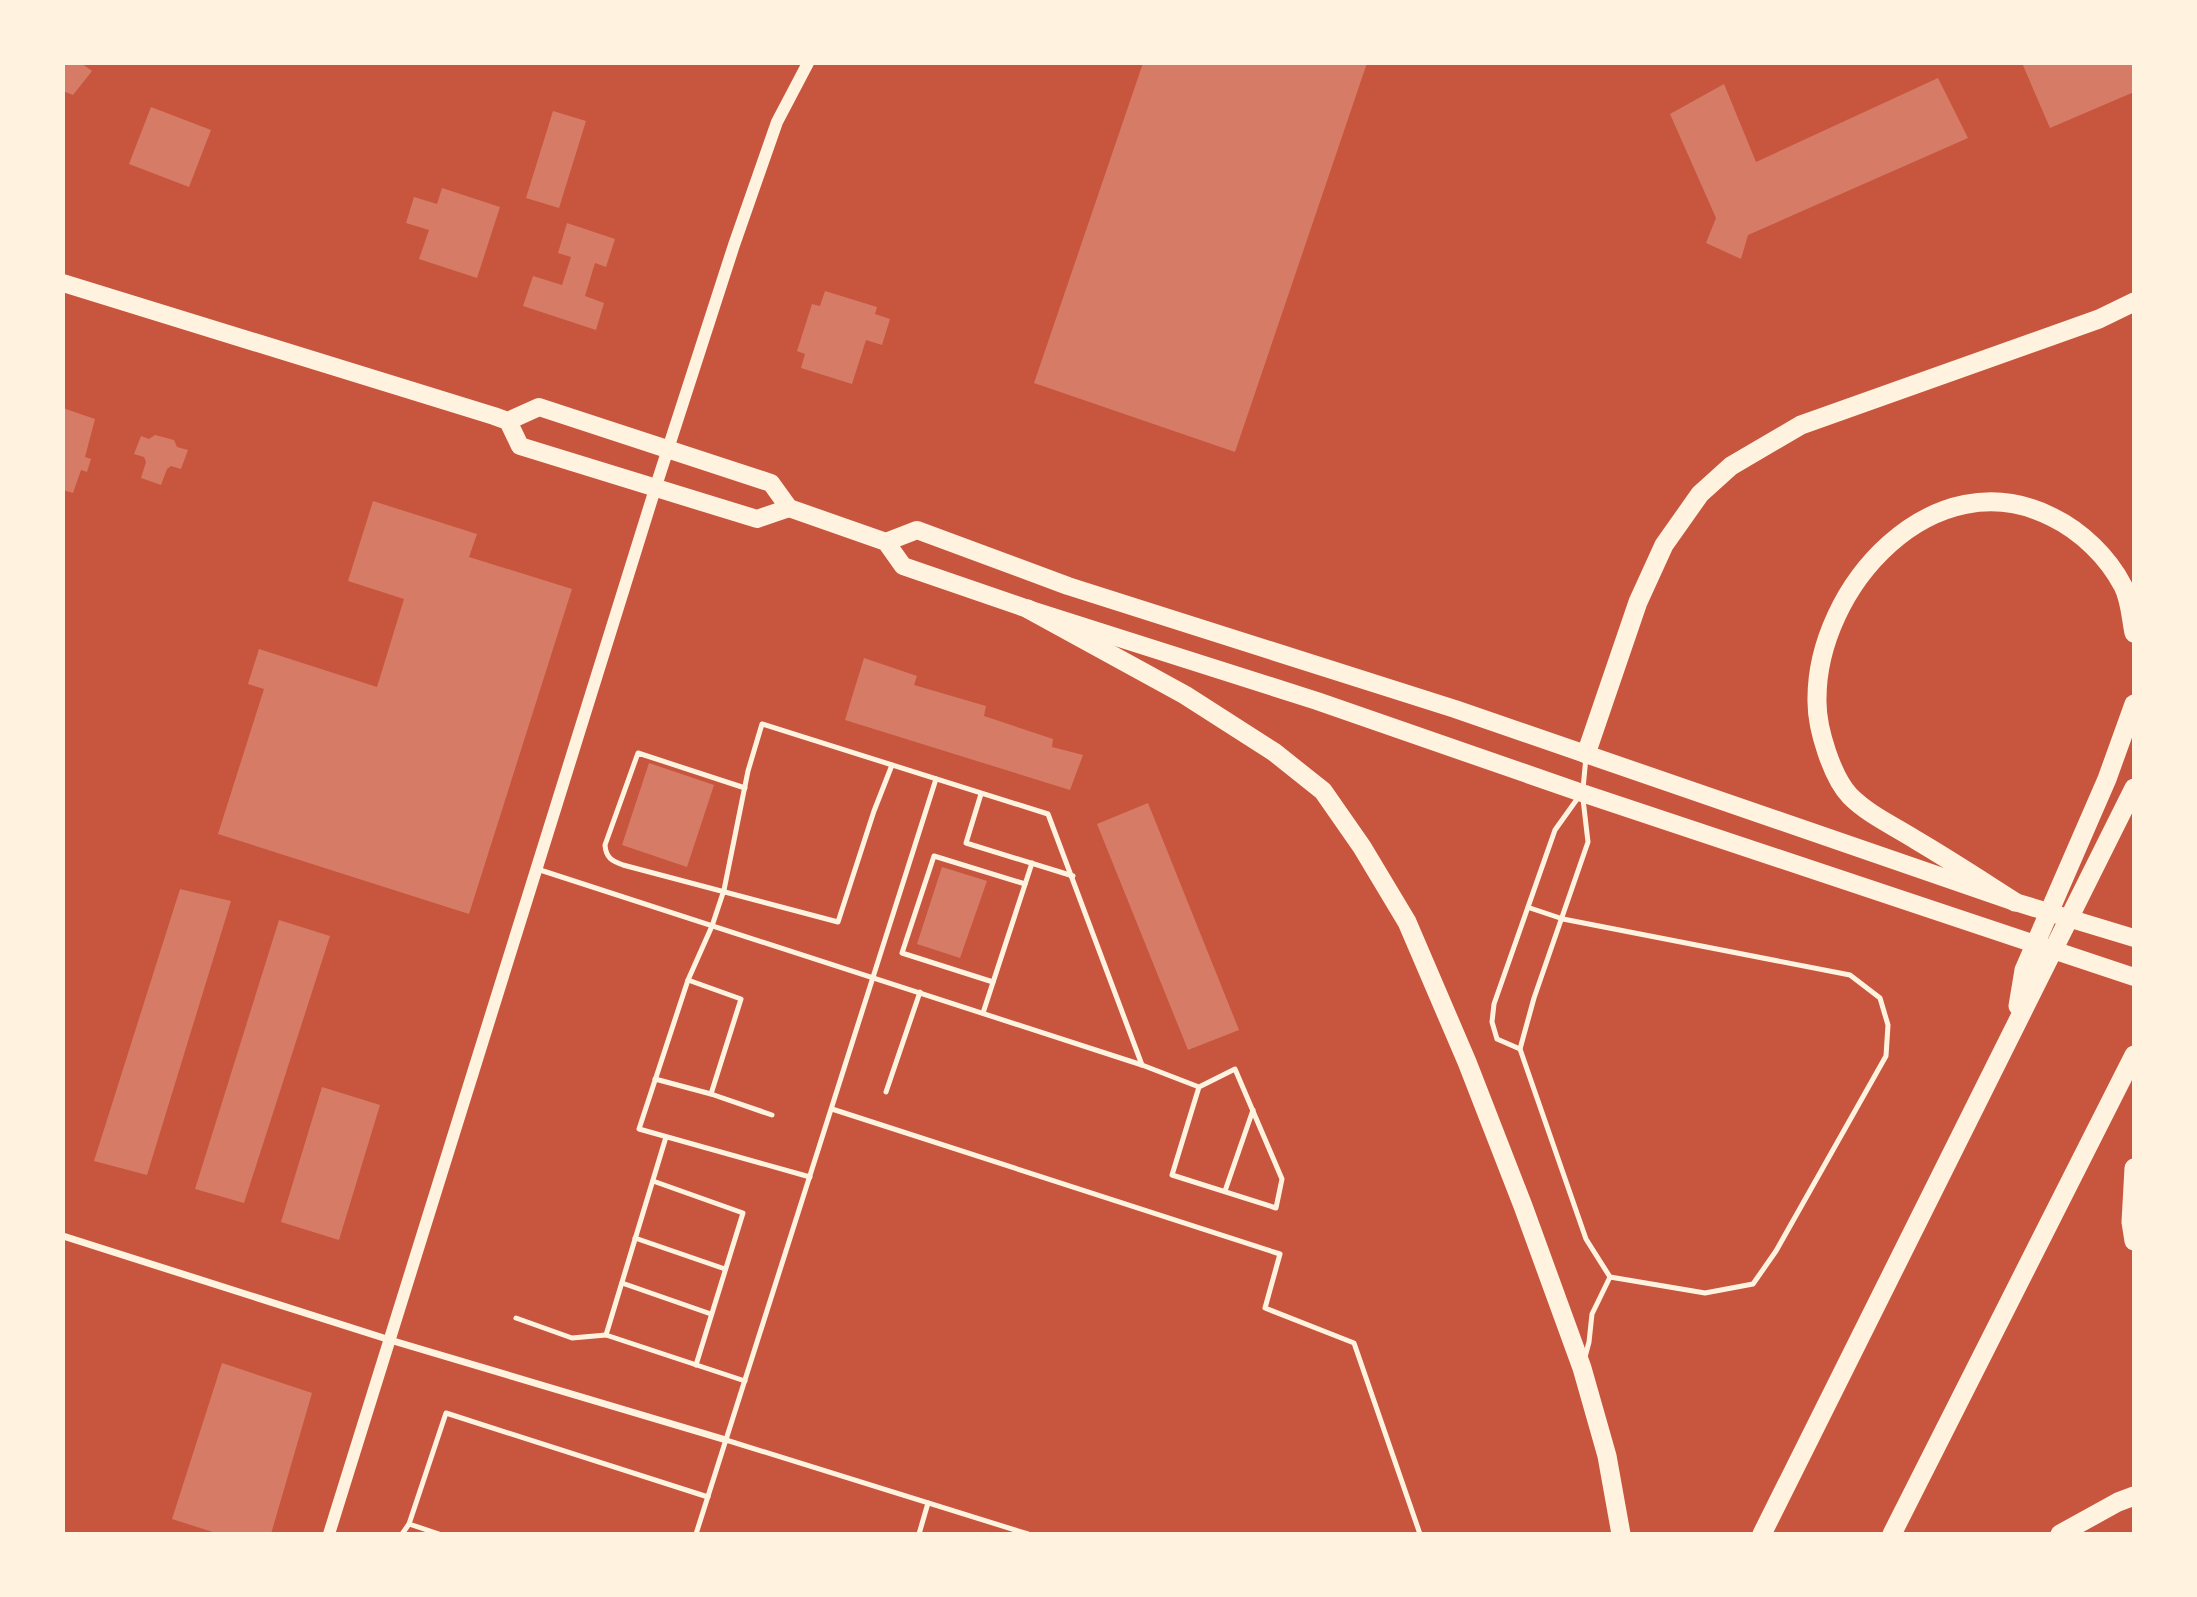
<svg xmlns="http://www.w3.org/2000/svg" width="2197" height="1597" viewBox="0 0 2197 1597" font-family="'Playfair Display',serif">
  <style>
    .building { fill: #d67c66 }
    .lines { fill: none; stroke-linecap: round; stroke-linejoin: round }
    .service { stroke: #fff3e0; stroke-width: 5 }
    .minor { stroke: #fff3e0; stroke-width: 7 }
    .tertiary { stroke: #fff3e0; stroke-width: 12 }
    .primary { stroke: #fff3e0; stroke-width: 18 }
    .motorway { stroke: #fff3e0; stroke-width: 19 }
  </style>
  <rect width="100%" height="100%" fill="#c8553d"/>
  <!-- building -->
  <g class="building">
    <polygon points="63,63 81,63 92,71 73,95 63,91"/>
    <polygon points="1143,63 1367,63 1235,452 1034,383"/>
    <polygon points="2022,63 2134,63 2134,92 2050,128"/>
    <polygon points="1938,78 1968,138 1748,235 1741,259 1706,243 1716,218 1670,114 1724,84 1756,162"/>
    <polygon points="151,107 211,130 189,187 129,164"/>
    <polygon points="553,111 586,121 559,208 526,198"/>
    <polygon points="442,188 500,207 477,278 419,259 429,230 406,223 414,197 437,204"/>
    <polygon points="567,223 615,239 606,267 595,263 585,296 604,303 596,330 523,306 533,276 562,285 571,257 558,253"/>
    <polygon points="825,291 877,307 875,314 890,319 882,345 866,340 852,384 801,368 805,354 797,351 812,304 820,306"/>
    <polygon points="63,408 95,419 85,457 91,459 87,472 81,470 73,493 63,490"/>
    <polygon points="155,435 174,440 177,447 188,450 181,469 171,466 167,469 161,485 141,478 146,462 144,457 134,454 141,436 149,439"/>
    <polygon points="373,501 477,534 469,557 572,589 469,914 218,834 264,689 248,684 259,649 377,687 404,599 348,581"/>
    <polygon points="864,658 917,676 914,685 986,706 984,716 1053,739 1052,747 1083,755 1070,790 845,720"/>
    <polygon points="649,763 714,785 687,867 622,845"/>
    <polygon points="1148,803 1239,1030 1188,1050 1097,824"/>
    <polygon points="942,867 987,881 960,958 917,944"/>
    <polygon points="180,889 231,901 147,1175 94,1161"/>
    <polygon points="279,920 330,936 244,1203 195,1189"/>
    <polygon points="322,1087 380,1105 339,1240 281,1222"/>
    <polygon points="222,1363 312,1393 271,1534 219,1534 172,1519"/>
  </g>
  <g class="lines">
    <!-- service -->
    <g class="service">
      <path d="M745 788 638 753 605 845C606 858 612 861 623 865L838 922 874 811 892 765"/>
      <polyline points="1583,789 1586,757"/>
      <polyline points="981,794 966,843 1073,876"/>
      <polyline points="1583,799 1588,842 1534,998 1520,1049 1586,1239 1610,1277"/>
      <polyline points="537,869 1142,1065 1199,1087 1235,1069 1282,1179 1276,1208 1172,1175 1199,1087"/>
      <polyline points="1530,908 1563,919 1850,975 1880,998 1888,1025 1886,1056 1776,1251 1753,1284 1705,1293 1610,1277"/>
      <polyline points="993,982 902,953 934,856 1025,884"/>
      <polyline points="983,1013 1032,863"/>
      <polyline points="1520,1049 1497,1039 1492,1022 1494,1004 1555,830 1580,795"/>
      <polyline points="655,1079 711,1094 741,999 688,980"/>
      <polyline points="886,1092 920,992"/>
      <polyline points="711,1094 772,1115"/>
      <polyline points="832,1109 1280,1254 1265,1308 1354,1343 1420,1534"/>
      <polyline points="666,1137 606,1335 745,1381"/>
      <polyline points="810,1177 639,1129 688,980 712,926 724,890 748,771 762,724 1048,814 1142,1065"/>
      <polyline points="653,1181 743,1213 696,1365"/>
      <polyline points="1225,1191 1253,1110"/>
      <polyline points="635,1238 725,1269"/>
      <polyline points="622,1283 711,1314"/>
      <polyline points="516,1318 572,1338 606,1335"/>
      <polyline points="1585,1357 1589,1342 1592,1314 1610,1277"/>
      <polyline points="726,1440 1028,1534"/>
      <polyline points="402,1534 409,1524"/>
      <polyline points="439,1534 409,1524 446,1413 708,1497"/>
      <polyline points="696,1534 936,779"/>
      <polyline points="919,1534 928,1503"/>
    </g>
    <!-- minor -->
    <polyline class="minor" points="63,1236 390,1340 726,1440"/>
    <!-- tertiary -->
    <polyline class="tertiary" points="329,1534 655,489 734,245 777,122 808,63"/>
    <!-- primary -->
    <g class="primary">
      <polyline points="63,283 494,416 508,421 520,446 757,519 789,508"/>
      <polyline points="508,421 539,407 771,483 789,508 886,542 903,566 1028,609 1317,701 1582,793 2134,977"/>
      <polyline points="886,542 917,530 1068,586 1455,709 2015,902 2134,938"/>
    </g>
    <!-- motorway -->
    <g class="motorway">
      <polyline points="1028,609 1185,695 1274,752 1323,791 1362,847 1407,922 1467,1062 1523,1206 1582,1368 1607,1456 1621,1534"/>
      <polyline points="1586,754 1638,602 1664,545 1700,494 1731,466 1801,425 2099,319 2134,302"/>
      <path d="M2015 902C1982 881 1950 860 1916 840 1894 826 1869 815 1850 796 1832 777 1817 729 1817 702 1815 587 1934 457 2052 517 2081 531 2108 557 2123 586 2130 599 2131 618 2134 633"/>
      <polyline points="2018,1006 2024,970 2107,779 2134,704"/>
      <polyline points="2134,1168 2131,1222 2134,1241"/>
      <polyline points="1762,1534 2134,788"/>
      <polyline points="1892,1534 2134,1055"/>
      <polyline points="2060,1534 2118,1502 2134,1496"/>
    </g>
  </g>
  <!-- border -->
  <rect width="2197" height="1597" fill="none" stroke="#fff3e0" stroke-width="130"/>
</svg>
